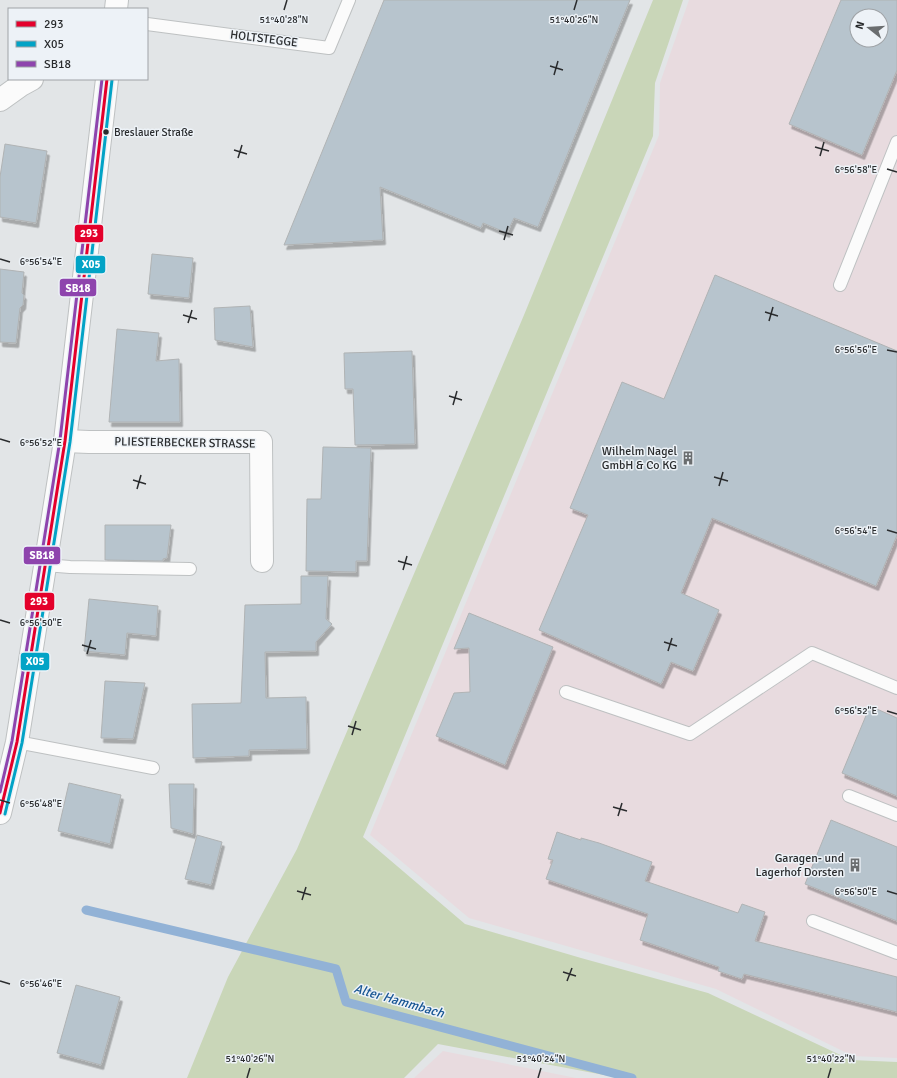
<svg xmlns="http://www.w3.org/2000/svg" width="897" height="1078" viewBox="0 0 897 1078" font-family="Signika,sans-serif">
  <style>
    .industrial { fill: #e8dbdf; fill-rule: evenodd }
    .green { fill: #c9d6b8 }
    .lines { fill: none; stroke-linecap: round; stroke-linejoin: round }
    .stream { stroke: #92b2d6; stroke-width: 9 }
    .building { fill: #b7c4cd; stroke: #b0b3b4; fill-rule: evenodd; filter: url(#shadow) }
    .lane-casing { stroke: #bec1c2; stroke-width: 14 }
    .street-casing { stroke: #bec1c2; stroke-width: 24 }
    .secondary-casing { stroke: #bec1c2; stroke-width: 24 }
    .lane { stroke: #fbfbfb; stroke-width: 12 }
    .street { stroke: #fbfbfb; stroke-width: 22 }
    .secondary { stroke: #fbfbfb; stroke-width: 22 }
    .bus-1-casing { stroke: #edf2f7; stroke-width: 6 }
    .bus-2-casing { stroke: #edf2f7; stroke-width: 6 }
    .bus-3-casing { stroke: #edf2f7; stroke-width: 6 }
    .bus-1 { stroke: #e4002b; stroke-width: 3 }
    .bus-2 { stroke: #02a3c6; stroke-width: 3 }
    .bus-3 { stroke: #8e44ad; stroke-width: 3 }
    .ticks { fill: none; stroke: #2a2c2e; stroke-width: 1.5 }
    .bus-dot { fill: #2a2c2e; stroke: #edf2f7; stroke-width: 1.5 }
    .labels { text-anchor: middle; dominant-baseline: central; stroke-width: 3; stroke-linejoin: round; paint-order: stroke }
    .bus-label { font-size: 11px; fill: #2a2c2e; stroke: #edf2f7; text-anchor: start }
    .street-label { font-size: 12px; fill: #2a2c2e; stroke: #edf2f7 }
    .poi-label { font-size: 12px; fill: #2a2c2e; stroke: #edf2f7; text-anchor: end }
    .water-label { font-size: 13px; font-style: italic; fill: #175593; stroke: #edf2f7 }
    .ticks-label { font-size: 10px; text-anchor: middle; fill: #2a2c2e; stroke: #edf2f7; stroke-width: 3; stroke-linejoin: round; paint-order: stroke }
    .line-badge { stroke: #edf2f7; stroke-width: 1.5 }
    .badge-label { font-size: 11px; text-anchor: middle; font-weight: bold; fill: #fff }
  </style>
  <defs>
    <filter id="shadow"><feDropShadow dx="2.5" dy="4.5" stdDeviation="0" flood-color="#0004"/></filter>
  </defs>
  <rect width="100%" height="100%" fill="#e2e5e7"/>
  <!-- industrial -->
  <g class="industrial">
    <path d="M689 0H897V1058L853 1056 716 989 469 918 370 835 659 135 660 83ZM857 16H881V40H857Z"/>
    <polygon points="443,1051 576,1078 414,1078"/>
  </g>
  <!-- green -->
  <polygon class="green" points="653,0 683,0 655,83 653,136 363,837 465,924 581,958 708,993 851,1060 897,1062 897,1078 620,1078 438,1044 404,1078 187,1078 228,977 297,849 524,315"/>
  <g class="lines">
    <!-- stream -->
    <polyline class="stream" points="86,910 336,969 346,1002 632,1078"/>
  </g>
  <!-- building -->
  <g class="building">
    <polygon points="384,0 630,0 538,227 514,218 507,233 483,223 481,228 380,187 383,240 284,245"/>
    <path d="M841 0H897V70L862 155 789 124ZM857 16H881V40H857Z"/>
    <polygon points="5,144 47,151 36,223 0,217 0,177"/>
    <polygon points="152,254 193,258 189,298 148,294"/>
    <polygon points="0,269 24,272 22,293 24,295 23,305 20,308 16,343 0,342"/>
    <polygon points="715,275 897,351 897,535 876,586 712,518 681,593 719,610 693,671 671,662 661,684 539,630 588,515 570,508 622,382 664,399"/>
    <polygon points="250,306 253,347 215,340 214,308"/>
    <polygon points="117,329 159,333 156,361 179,359 180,422 109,422"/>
    <polygon points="412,351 415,444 355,445 353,389 345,389 344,353"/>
    <polygon points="323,447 371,448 367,561 356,561 356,572 306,571 307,499 321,499"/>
    <polygon points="105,525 171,525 167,558 163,559 163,561 105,560"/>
    <polygon points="301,576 328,576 326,619 332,624 316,642 316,651 265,652 266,698 306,697 307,749 249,750 249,756 193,758 192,704 241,703 245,605 301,604"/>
    <polygon points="89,599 158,606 156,636 127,633 125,655 84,651"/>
    <polygon points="469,613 553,647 505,765 436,736 454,693 470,692 469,648 454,649"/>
    <polygon points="105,681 145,683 133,739 101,738"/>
    <polygon points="870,706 897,718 897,796 842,773"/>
    <polygon points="69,783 121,795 110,844 58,831"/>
    <polygon points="169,784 194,784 193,834 171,828"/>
    <polygon points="831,820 897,847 897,921 805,884"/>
    <polygon points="557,832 581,840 581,838 599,843 652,862 645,881 738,913 742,904 765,912 755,941 897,977 897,1012 744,974 742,979 718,971 719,967 640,940 648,914 546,879 553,860 548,859"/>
    <polygon points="197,835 222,842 211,885 185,879"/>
    <polygon points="76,985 120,997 101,1065 57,1053"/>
  </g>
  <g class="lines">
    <!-- lane casing -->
    <g class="lane-casing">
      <g id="lane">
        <polyline points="147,24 329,48 349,0"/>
        <polyline points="840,285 897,142"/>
        <polyline points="45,565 70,567 190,569"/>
        <polyline points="566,692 690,734 812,653 897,688"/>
        <polyline points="17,742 153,768"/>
        <polyline points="849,796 897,815"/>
        <polyline points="813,921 897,953"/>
      </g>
    </g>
    <!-- street casing -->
    <g class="street-casing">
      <g id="street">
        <polyline points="0,100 21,85 32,79"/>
        <polyline points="65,441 89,442 261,442 262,561"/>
      </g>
    </g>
    <!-- secondary casing -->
    <g class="secondary-casing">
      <g id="secondary">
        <polyline points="116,9 117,0"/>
        <polyline points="0,813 17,742 65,441 107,79"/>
      </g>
    </g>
    <!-- lane -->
    <use href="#lane" class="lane"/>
    <!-- street -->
    <use href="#street" class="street"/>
    <!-- secondary -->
    <use href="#secondary" class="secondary"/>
    <!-- bus-1 casing -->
    <g class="bus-1-casing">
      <polyline id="bus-1" points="0,813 17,742 65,441 107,79"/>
    </g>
    <!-- bus-2 casing -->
    <g class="bus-2-casing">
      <polyline id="bus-2" points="5,814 22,743 70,442 112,80"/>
    </g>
    <!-- bus-3 casing -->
    <g class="bus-3-casing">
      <polyline id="bus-3" points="0,792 12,741 60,440 102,79"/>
    </g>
    <!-- bus-1 -->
    <use href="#bus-1" class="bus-1"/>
    <!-- bus-2 -->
    <use href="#bus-2" class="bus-2"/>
    <!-- bus-3 -->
    <use href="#bus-3" class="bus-3"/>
  </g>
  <!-- ticks -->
  <path class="ticks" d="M284 10 287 0M574 10 577 0M550 66 563 70M554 75 558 61M815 147 829 151M234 150 247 154M820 156 824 142M238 158 242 145M887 169 897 172M499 231 513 235M504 240 508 226M0 259 10 262M765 312 778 316M183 315 197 319M769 321 773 307M188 323 192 310M887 350 897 352M449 396 462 400M453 405 457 391M0 439 10 442M714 477 728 481M133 480 146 484M719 486 723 472M137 489 141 475M887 530 897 533M398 561 412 565M403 570 407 556M0 620 10 623M664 642 677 646M82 645 96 649M668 651 672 638M87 654 91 640M887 711 897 714M348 726 361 730M352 735 356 721M0 800 10 803M613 807 627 811M618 816 622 803M297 891 311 895M887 891 897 894M302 900 306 887M563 972 576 976M0 981 10 984M567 981 572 968M247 1078 250 1068M538 1078 541 1068M828 1078 831 1068"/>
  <!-- icons -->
  <defs>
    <g id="building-bare" transform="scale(1.08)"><path d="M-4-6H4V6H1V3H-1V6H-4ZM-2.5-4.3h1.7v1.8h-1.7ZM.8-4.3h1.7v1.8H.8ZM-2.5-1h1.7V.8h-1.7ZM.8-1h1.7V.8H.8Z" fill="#6a6d6f" stroke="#edf2f7" stroke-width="2.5" paint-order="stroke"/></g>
  </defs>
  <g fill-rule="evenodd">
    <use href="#building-bare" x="688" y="458"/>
    <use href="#building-bare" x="855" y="865"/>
  </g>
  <!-- markers -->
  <circle class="bus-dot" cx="106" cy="132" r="3.5"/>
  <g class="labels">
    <!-- bus labels -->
    <g class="bus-label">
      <text x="114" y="132">Breslauer Straße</text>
    </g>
    <!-- street labels -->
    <g class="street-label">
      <text transform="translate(264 39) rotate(7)">HOLTSTEGGE</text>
      <text transform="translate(185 443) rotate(1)">PLIESTERBECKER STRASSE</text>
    </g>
    <!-- poi labels -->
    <g class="poi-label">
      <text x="677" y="451">Wilhelm Nagel<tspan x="677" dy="14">GmbH &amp; Co KG</tspan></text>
      <text x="844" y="858">Garagen- und<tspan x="844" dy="14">Lagerhof Dorsten</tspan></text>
    </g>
    <!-- water labels -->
    <g class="water-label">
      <text transform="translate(399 1001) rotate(16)">Alter Hammbach</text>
    </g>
  </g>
  <g class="ticks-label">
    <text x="284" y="23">51°40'28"N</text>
    <text x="574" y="23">51°40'26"N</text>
    <text x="856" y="173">6°56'58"E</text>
    <text x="41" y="265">6°56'54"E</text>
    <text x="856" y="353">6°56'56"E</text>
    <text x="41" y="446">6°56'52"E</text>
    <text x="856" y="534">6°56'54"E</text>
    <text x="41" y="626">6°56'50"E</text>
    <text x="856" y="714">6°56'52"E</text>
    <text x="41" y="807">6°56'48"E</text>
    <text x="856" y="895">6°56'50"E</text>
    <text x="41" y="987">6°56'46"E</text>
    <text x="250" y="1062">51°40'26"N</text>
    <text x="541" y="1062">51°40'24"N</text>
    <text x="831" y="1062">51°40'22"N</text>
  </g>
  <g class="line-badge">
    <rect x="74" y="224" width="30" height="19" rx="4" fill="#e4002b"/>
    <rect x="75" y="255" width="31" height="19" rx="4" fill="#02a3c6"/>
    <rect x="59" y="278" width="38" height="19" rx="4" fill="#8e44ad"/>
    <rect x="23" y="546" width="38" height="19" rx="4" fill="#8e44ad"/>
    <rect x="24" y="592" width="31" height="19" rx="4" fill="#e4002b"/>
    <rect x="20" y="652" width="30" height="19" rx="4" fill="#02a3c6"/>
  </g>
  <g class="badge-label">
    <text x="89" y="237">293</text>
    <text x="91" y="268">X05</text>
    <text x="78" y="292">SB18</text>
    <text x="42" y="559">SB18</text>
    <text x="39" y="605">293</text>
    <text x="35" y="665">X05</text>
  </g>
  <!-- legend -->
  <rect x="8" y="8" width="140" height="72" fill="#edf2f7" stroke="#9fa3a7"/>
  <rect x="16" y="21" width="20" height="6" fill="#e4002b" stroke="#9fa3a7"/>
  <text x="44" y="28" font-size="12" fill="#2a2c2e">293</text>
  <rect x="16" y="41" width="20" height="6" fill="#02a3c6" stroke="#9fa3a7"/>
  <text x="44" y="48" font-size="12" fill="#2a2c2e">X05</text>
  <rect x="16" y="61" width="20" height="6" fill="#8e44ad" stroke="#9fa3a7"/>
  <text x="44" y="68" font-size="12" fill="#2a2c2e">SB18</text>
  <!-- north arrow -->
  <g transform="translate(869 28) rotate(287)"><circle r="19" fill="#edf2f7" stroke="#9fa3a7"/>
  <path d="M0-3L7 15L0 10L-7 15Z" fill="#6a6d6f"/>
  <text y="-6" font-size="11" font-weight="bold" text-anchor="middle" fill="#2a2c2e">N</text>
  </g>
</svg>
